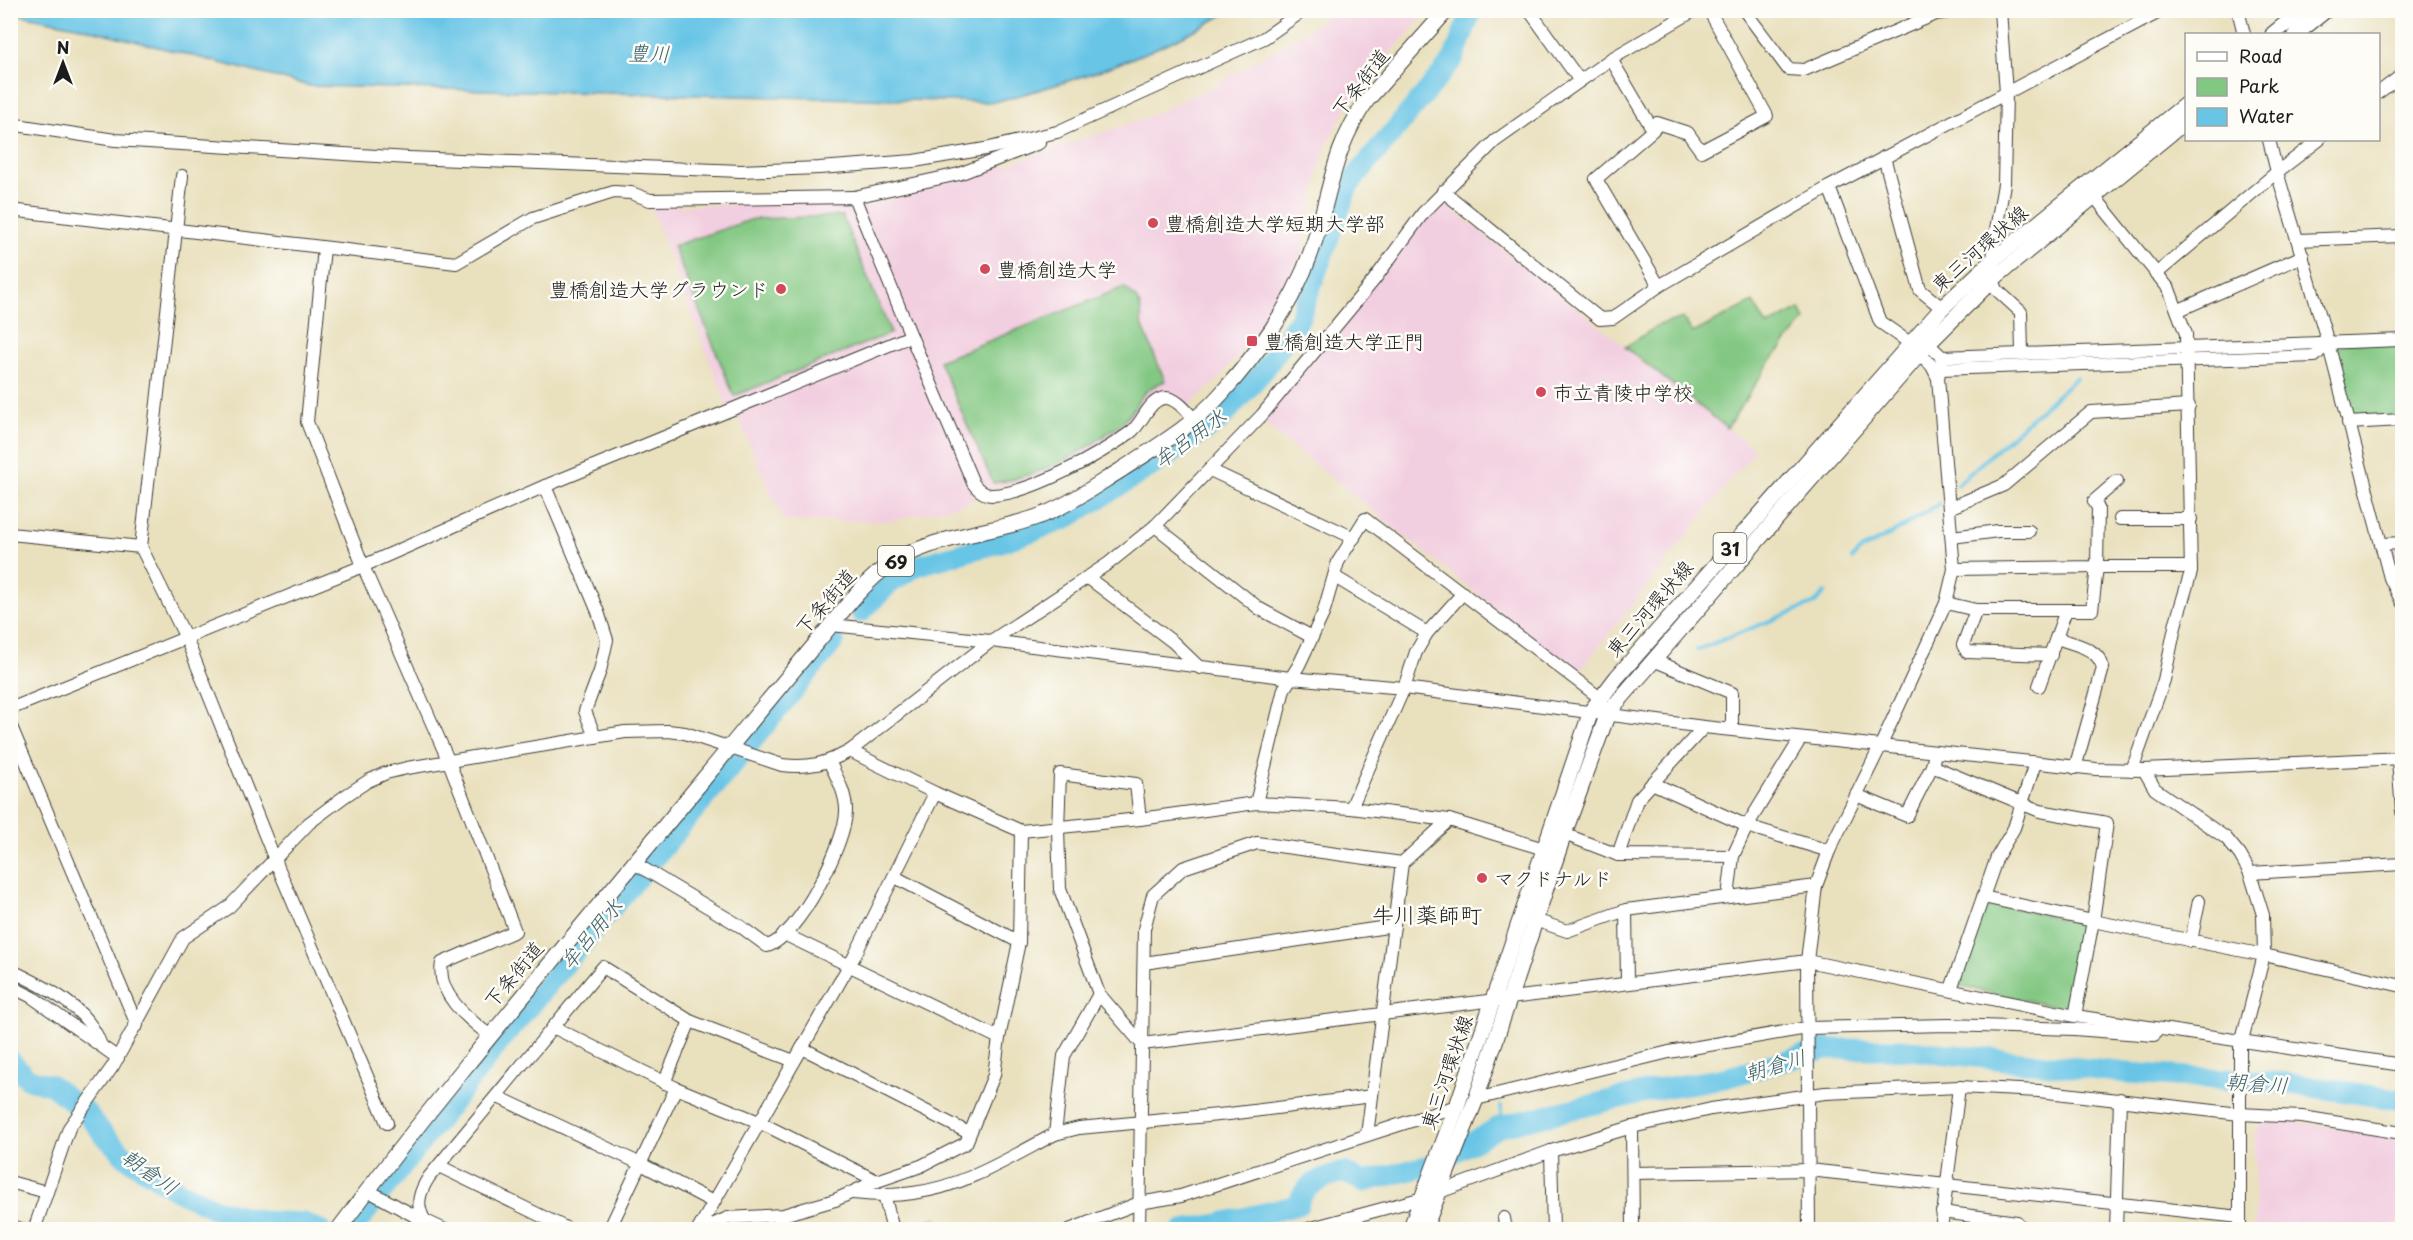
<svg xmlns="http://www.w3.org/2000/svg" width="2413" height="1240" viewBox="0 0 2413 1240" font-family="'Playpen Sans','Klee One',sans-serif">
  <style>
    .built { fill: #f2cfe0 }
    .green { fill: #82c782; stroke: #4f724f; stroke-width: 1.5 }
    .water { fill: #68c5e6; stroke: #427081; stroke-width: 1.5 }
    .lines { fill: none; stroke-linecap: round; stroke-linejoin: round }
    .stream { stroke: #68c5e6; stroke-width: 4 }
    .river { stroke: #68c5e6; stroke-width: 21 }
    .minor-casing { stroke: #3b3934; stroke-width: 14 }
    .major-casing { stroke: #3b3934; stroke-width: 17 }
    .minor { stroke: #fff; stroke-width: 12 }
    .major { stroke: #fff; stroke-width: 15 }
    .poi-dot { fill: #d1495b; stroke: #fdfcf7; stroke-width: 2 }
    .labels { text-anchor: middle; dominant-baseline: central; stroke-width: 5; stroke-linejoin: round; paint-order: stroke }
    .shield { fill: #fdfcf7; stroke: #605f5e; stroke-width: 1.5 }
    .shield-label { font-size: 18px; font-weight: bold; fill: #1c1c1c }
    .street-label { font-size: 20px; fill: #1c1c1c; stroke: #fdfcf7 }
    .poi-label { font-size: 20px; fill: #1c1c1c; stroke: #fdfcf7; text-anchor: start }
    .water-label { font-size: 21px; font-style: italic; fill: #3a606d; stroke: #fdfcf7 }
    .quarter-label { font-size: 22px; fill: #1c1c1c; stroke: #fdfcf7 }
  </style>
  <rect width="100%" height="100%" fill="#fdfcf7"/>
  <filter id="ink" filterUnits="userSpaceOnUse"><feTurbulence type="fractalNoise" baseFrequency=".0167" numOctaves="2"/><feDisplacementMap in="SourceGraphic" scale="12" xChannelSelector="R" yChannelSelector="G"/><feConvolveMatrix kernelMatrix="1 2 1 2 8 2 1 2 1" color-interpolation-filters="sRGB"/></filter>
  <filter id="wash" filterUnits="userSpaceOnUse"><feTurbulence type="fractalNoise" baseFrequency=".008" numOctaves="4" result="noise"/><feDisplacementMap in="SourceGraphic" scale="24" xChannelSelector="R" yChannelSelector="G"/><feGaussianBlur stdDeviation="1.35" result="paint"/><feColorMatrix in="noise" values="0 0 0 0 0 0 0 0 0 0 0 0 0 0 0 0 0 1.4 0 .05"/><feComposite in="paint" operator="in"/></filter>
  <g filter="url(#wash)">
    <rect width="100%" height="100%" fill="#e9e0bd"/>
    <!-- built -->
    <g class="built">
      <polygon points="1333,11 1428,11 1353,95 1328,142 1319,168 1305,243 1292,277 1277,304 1220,378 1187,407 1168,393 1130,428 1089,453 1022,483 983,489 976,494 971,502 890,521 783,521 737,415 727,406 651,207 843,201 861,198 876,204 922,188 985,172 1143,119 1217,84 1307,31"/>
      <polygon points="1441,200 1755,450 1577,674 1263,423"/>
      <polygon points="2396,548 2402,548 2402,591 2392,574 2386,551"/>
      <polygon points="2262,1121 2289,1121 2369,1132 2402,1139 2402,1229 2255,1229 2255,1131"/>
    </g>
    <!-- green -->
    <g class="green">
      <polygon points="842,216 891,333 734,396 673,246 753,219"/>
      <path d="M1124 287C1137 297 1143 305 1141 322L1165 381C1136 392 1141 404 1123 422 1116 429 1107 433 1100 439 1067 463 1033 477 993 483L939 361Z"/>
      <polygon points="1753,302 1767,326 1800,309 1805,320 1769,363 1727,428 1625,347 1659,325 1683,318 1693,333"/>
      <polygon points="2402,340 2402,420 2348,423 2328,343"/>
      <polygon points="1985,902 2087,924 2071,1010 1958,986"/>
      <polygon points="936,1218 939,1229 899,1230 898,1228"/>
    </g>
    <!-- water -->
    <path class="water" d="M10 11 11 10 1230 11C1157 54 1077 81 994 102L310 86 76 26 11 13Z"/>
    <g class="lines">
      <!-- stream -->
      <g class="stream">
        <polyline points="1957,485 2076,378"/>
        <polyline points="1852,559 1859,551 1898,530 1940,503"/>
        <polyline points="1697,650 1815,603 1825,593"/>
        <polyline points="1501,1106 1501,1126"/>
      </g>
      <!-- river -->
      <g class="river">
        <polyline points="861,612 888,585 916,566 998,543 1064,520 1155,464 1219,421 1265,369 1299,319 1348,186 1453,60 1472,10"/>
        <polyline points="10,1060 28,1079 51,1085 87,1113 104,1135 128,1159 171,1187 215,1209 261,1221 304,1223 320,1230"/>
        <polyline points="352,1230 511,1028 730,768 834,641"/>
        <path d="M1182 1230 1218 1224 1298 1205C1304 1182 1323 1178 1344 1172L1363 1182 1431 1165 1501 1126 1663 1088 1725 1078 1825 1049H1899L2127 1073 2285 1083 2402 1100"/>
      </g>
    </g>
  </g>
  <g filter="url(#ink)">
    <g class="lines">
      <!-- minor casing -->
      <g class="minor-casing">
        <g id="minor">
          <polyline points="1529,10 1580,81"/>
          <polyline points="1744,10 1788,69 1804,70 1936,14 1961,10"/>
          <polyline points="2000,10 2006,93 2004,184 1994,241 1993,279 1997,290 2021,312 2022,353"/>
          <polyline points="2238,10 2244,34"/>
          <polyline points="1611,59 1653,130 1596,179 1659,286"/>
          <polyline points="2378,93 2402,75"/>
          <polyline points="10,124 115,140 409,158 741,171 819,168 914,161 985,149 1057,132 1264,38 1304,10"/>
          <polyline points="1651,125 1657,123 1688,133 1701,151 1767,116 1709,10"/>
          <polyline points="2269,140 2277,172 2328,343 2390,578 2402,602"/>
          <polyline points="1884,157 1920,290 1942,308"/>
          <polyline points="182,176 141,547 186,638 275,860 387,1123"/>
          <polyline points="1829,187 1880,322 1910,343 1932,366 1938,378"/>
          <polyline points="1443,191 1600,319 1613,318 1659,286 1829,187 2163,10"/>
          <polyline points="2090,191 2169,289 2186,334 2191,572 2176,622 2164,680 2132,770"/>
          <polyline points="854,197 959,174 1039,143"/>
          <polyline points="10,210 456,263 533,218 604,195 614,192 631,193 650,200 854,197 911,336"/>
          <polyline points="2298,240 2402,236"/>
          <path d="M324 248 307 422 363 566 449 762 515 931 442 963C436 993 467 1018 489 1035"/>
          <polyline points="2156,274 2277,172 2319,140"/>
          <polyline points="2179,310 2303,256"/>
          <polyline points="1942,357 2402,340"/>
          <polyline points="1940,369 2315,356 2328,343"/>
          <polyline points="2348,423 2402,420"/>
          <polyline points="1210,470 1354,538"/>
          <polyline points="545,486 598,612 607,640 600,671 585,711 595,737"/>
          <polyline points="1949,508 2004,485 2091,412 2189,406"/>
          <polyline points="2120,519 2191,519"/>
          <polyline points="1155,526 1260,609 1312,637"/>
          <polyline points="10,534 141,547"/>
          <polyline points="1952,537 1998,531 2029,531"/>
          <polyline points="2382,544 2402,543"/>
          <polyline points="1954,569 2097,567 2098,508 2094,501 2117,481"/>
          <polyline points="1087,577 1173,642 1200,668"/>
          <polyline points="1335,577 1427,633"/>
          <polyline points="1946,603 1976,610 2092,610 2097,567 2191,567"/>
          <polyline points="1976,610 1963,645 1967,652 2051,655"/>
          <polyline points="831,625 991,641 1291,678 1404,688 1704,727 2096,769 2144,770 2402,758"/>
          <path d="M2057 638C2075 645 2098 647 2103 668L2075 768"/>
          <polyline points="1653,660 1732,693 1732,730"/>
          <polyline points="2039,686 2066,610"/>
          <path d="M10 709 363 566 545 486 911 336 973 483C978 490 984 495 992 495 1030 494 1101 454 1131 432 1143 423 1149 398 1166 398 1177 398 1188 413 1195 420"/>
          <polyline points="10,724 137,1025"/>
          <polyline points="850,751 935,793 1021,831 1140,819 1256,803 1351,808 1449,820 1544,849"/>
          <polyline points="1935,753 1932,766 2040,811 2107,823 2093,921 2264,955 2402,986"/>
          <polyline points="2398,759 2402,812"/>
          <polyline points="2144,770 2155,789 2226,838 2240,855 2250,873 2263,915 2264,955 2240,1048 2240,1230"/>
          <polyline points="1652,783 1747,826 1829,851"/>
          <polyline points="1856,795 1907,816 1932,766"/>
          <polyline points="1256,803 1284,689 1299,665 1323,614 1338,562 1365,519 1600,698 1603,704"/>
          <polyline points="1351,808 1404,688 1416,652 1427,633 1463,593"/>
          <polyline points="1140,819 1136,784 1060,774 1058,829 1060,889 1099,994 1142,1044 1807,961 2075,1016 2402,1065"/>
          <polyline points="1564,834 1618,855 1733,856"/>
          <polyline points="1618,855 1637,800 1704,727"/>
          <path d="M634 863 740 926 767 946C798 938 847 841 846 810 846 793 836 776 829 761"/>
          <polyline points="2250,873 2402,864"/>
          <polyline points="895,877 1019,942"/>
          <polyline points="1728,897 1733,856 1747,826 1801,738"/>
          <polyline points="1983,897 2093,921 2075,1016"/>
          <polyline points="1626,910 1627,983"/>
          <polyline points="1535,920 1567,931 1626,910 1816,886"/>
          <polyline points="784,934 999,1038"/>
          <polyline points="2191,941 2199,901"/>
          <polyline points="1144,963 1394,926"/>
          <path d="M10 970C43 986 87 1006 100 1043"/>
          <polyline points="10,986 32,997 118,1058"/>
          <polyline points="1951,989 1997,857 2014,828 2035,763"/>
          <polyline points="553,1027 676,1088 759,1122 877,1181"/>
          <polyline points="802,1048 969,1133"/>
          <polyline points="664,1083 690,1021"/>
          <polyline points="498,1097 641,1164 713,1202"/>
          <polyline points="1476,1099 1669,1052 1807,1028 1949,1025 2074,1029 2154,1035"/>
          <polyline points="1632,1127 1633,1230"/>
          <polyline points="1055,1134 1079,1128 1229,1114 1372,1096"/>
          <polyline points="1367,1135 1402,863"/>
          <polyline points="1551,1151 1553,1230"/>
          <polyline points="439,1166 570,1230"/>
          <polyline points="1633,1173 1809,1170 2240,1217"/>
          <polyline points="10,1182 46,1192"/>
          <polyline points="367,1190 413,1215 445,1230"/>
          <path d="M853 1193C872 1195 894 1196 913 1193 964 1187 1011 1157 1055 1134L1064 1056 1099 994"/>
          <polyline points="884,1194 893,1230"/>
          <polyline points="1942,1212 2017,1222 2017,1230"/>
          <polyline points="1504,1218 1506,1230"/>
          <path d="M424 1219C415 1204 420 1191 429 1177L603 967 690 1021 794 1061"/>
          <polyline points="10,1225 24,1230"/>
          <path d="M34 1230 69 1128 113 1066 183 938 229 907 309 823 345 796 368 781 386 773 407 768 625 732 668 731 685 733 782 765C810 768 825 764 850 751L991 641 1109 563 1155 526 1262 415 1374 280 1423 213 1495 141 1611 59 1695 10"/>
          <polyline points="609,1230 676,1088"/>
          <polyline points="698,1230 854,957 935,793"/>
          <polyline points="701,1230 728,1218 783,1215 835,1200 877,1181 921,1166 966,1143 994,1075 999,1038 1019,942 1021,831"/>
          <polyline points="1069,1230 1139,1203 1181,1196 1457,1106"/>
          <polyline points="1139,1230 1144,929 1153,895 1183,868 1257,843 1402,863 1449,820"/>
          <polyline points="1304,1230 1423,1198 1551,1151 1632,1127 1711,1109 1825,1093 1959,1087 2039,1091 2240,1114 2302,1117 2402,1133"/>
          <polyline points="1809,1230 1807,961 1816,886 1829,851 1880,747 1946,603 1954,569 1938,378 1942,357 1928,344 1922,343"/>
          <polyline points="1941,1230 1959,1087"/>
          <polyline points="2116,1230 2120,1099"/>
        </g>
      </g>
      <!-- major casing -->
      <g class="major-casing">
        <g id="major">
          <polyline points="2273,34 2303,10"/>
          <polyline points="2296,34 2326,10"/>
          <path d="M338 1230C453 1075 580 930 702 781 741 734 779 687 818 641 838 617 858 589 882 570 924 537 982 535 1031 519 1063 509 1092 488 1121 470 1156 447 1193 426 1221 394 1262 349 1297 299 1315 240 1332 186 1333 149 1367 100L1447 10"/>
          <polyline points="1410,1230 1457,1106 1591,711 1617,677 1942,308 1994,259 2186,104"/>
          <polyline points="1424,1230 1476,1099 1564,834 1608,713 1928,344 1993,279 2186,121"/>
        </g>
      </g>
      <!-- minor -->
      <use href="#minor" class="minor"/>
      <!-- major -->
      <use href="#major" class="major"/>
    </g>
  </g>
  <!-- markers -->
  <g class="poi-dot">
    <circle cx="1153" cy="223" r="6"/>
    <circle cx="985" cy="269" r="6"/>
    <circle cx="781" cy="289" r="6"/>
    <rect x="1246" y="335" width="12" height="12" rx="3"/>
    <circle cx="1541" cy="392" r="6"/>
    <circle cx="1482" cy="878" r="6"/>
  </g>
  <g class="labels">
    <!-- shield labels -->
    <g class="shield">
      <rect x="1713.5" y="533" width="33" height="30" rx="4.5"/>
      <rect x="878" y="546" width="36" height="30" rx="4.5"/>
    </g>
    <g class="shield-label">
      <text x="1730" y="548">31</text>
      <text x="896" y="561">69</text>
    </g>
    <!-- street labels -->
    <g class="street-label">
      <text transform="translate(1360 82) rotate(-52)">下条街道</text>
      <text transform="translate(1979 248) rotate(-41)">東三河環状線</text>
      <text transform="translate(825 601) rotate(-49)">下条街道</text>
      <text transform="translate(1649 608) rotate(-49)">東三河環状線</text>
      <text transform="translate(513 974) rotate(-50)">下条街道</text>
      <text transform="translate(1446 1072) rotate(-71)">東三河環状線</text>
    </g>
    <!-- poi labels -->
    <g class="poi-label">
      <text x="1165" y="223">豊橋創造大学短期大学部</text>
      <text x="997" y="269">豊橋創造大学</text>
      <text x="769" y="289" text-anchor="end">豊橋創造大学グラウンド</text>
      <text x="1264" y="341">豊橋創造大学正門</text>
      <text x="1553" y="392">市立青陵中学校</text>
      <text x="1494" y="878">マクドナルド</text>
    </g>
    <!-- water labels -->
    <g class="water-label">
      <text transform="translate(649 52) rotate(2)">豊川</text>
      <text transform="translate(1189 437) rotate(-36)">牟呂用水</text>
      <text transform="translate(590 933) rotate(-50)">牟呂用水</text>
      <text transform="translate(1775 1064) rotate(-16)">朝倉川</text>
      <text transform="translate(2257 1082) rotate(4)">朝倉川</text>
      <text transform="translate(151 1171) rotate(35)">朝倉川</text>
    </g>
    <!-- quarter labels -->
    <g class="quarter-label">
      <text x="1427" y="913">牛川薬師町</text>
    </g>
  </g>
  <!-- margin -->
  <rect width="2413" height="1240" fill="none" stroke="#fdfcf7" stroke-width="36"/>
  <!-- legend -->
  <rect x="2185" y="33" width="195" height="108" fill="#fdfcf7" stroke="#a3a29f" stroke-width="1.5"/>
  <rect x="2197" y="52" width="30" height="9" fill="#ffffff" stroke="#a3a29f" stroke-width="1.5"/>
  <text x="2239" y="63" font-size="18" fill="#1c1c1c">Road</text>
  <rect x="2197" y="78" width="30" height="18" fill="#82c782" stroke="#a3a29f" stroke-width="1.5"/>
  <text x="2239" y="93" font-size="18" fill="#1c1c1c">Park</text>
  <rect x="2197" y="108" width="30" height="18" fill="#68c5e6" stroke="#a3a29f" stroke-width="1.5"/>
  <text x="2239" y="123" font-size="18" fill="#1c1c1c">Water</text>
  <!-- north arrow -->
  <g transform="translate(63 63)" stroke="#fdfcf7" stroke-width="4.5" paint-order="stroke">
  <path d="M0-4.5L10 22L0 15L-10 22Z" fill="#1c1c1c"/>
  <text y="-9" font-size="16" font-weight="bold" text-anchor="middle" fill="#1c1c1c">N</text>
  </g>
</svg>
